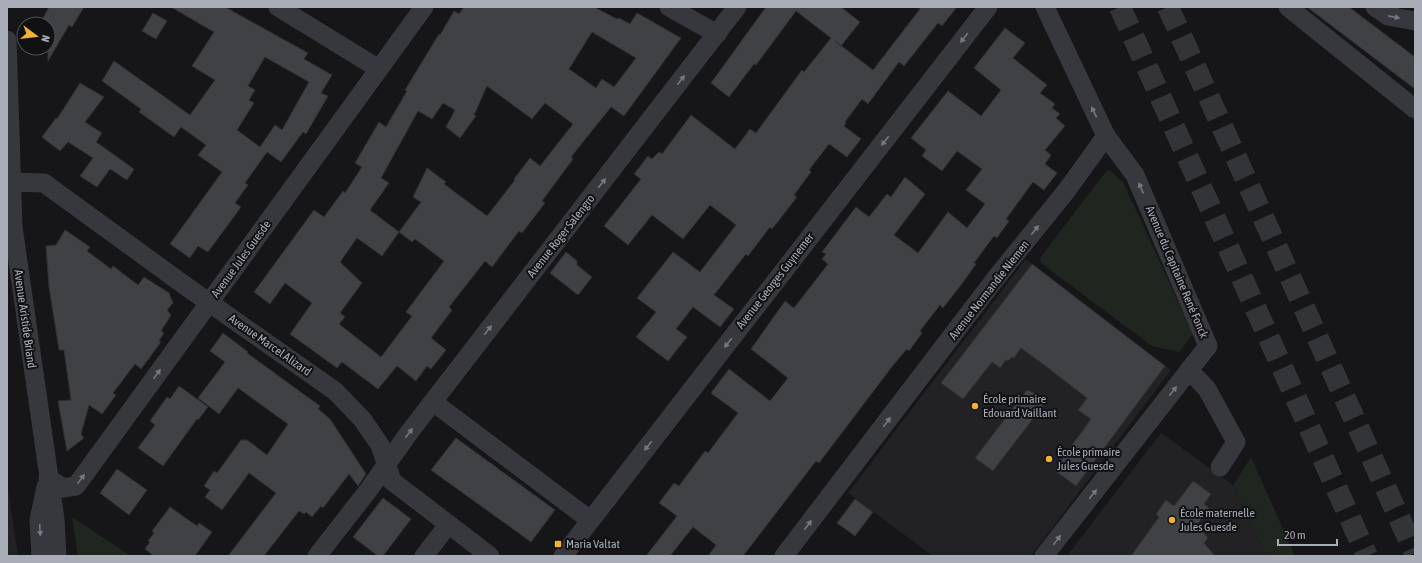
<svg xmlns="http://www.w3.org/2000/svg" width="1422" height="563" viewBox="0 0 1422 563" font-family="'Asap Condensed',sans-serif">
  <style>
    .built { fill: #222225 }
    .green { fill: #1e261f }
    .building { fill: #404145; stroke: #303034; fill-rule: evenodd }
    .lines { fill: none; stroke-linecap: round; stroke-linejoin: round }
    .highway-tunnel { stroke: #333438; stroke-width: 22; stroke-dasharray: 22 11; stroke-linecap: butt }
    .minor { stroke: #37383d; stroke-width: 19 }
    .oneway { fill: #757881 }
    .poi-dot { fill: #f2b134; stroke: #111113; stroke-width: 1.5 }
    .labels { text-anchor: middle; dominant-baseline: central; stroke-width: 4; stroke-linejoin: round; paint-order: stroke }
    .street-label { font-size: 12px; fill: #a8adb8; stroke: #111113 }
    .poi-label { font-size: 12px; fill: #a8adb8; stroke: #111113; text-anchor: start }
  </style>
  <rect width="100%" height="100%" fill="#161618"/>
  <!-- built -->
  <g class="built">
    <polygon points="1026,259 1171,370 1031,556 933,556 848,493"/>
    <polygon points="1161,433 1233,485 1266,556 1067,556"/>
    <polygon points="7,482 18,556 7,556"/>
  </g>
  <!-- green -->
  <g class="green">
    <polygon points="1107,170 1111,171 1123,182 1193,334 1179,352 1152,346 1041,263 1040,258"/>
    <polygon points="1251,457 1295,556 1266,556 1233,485"/>
    <polygon points="72,517 131,556 78,556"/>
  </g>
  <!-- building -->
  <g class="building">
    <polygon points="49,7 84,7 72,27 69,25 48,61 48,24 40,24"/>
    <path d="M171 7H225L308 53 304 59 332 75 321 93 328 96 306 134 303 132 281 162 267 152 245 183 248 185 235 203 241 207 208 252 198 246 190 258 170 244 222 172 198 155 206 145 181 127 174 137 139 112 141 109 102 81 114 61 190 115 215 80 192 66 214 32ZM265 57 309 82 282 130 275 125 260 147 237 130 254 103 249 100 255 90 248 86Z"/>
    <path d="M464 7H594L617 19 619 18 630 24 637 13 681 38 624 116 611 107 571 157 573 159 542 201 545 203 522 233 519 231 492 267 485 261 449 307 452 310 431 338 446 350 431 369 427 366 416 381 397 366 378 389 342 362 337 368 290 334 312 303 285 283 270 304 254 292 314 210 324 217 343 191 345 193 362 167 355 163 379 122 386 127 407 91 405 90 439 34 440 35 454 11 459 14ZM592 32 636 58 614 87 602 79 596 88 569 69ZM487 86 532 119 545 103 573 124 540 166 530 158 514 179 515 180 487 216 444 184 446 182 427 168 413 197 421 202 399 232 412 242 415 239 444 261 406 312 412 316 381 357 339 324 345 317 340 313 362 283 340 262 357 238 382 256 399 232 370 210 389 183 381 178 418 111 432 119 443 103 455 110 446 127 460 138 476 116 474 115Z"/>
    <polygon points="766,7 841,7 860,22 841,46 835,41 873,70 920,9 917,7 957,7 942,26 938,23 904,66 899,62 868,104 862,99 845,122 846,123 844,126 861,139 847,157 829,144 809,170 811,172 794,195 797,197 772,229 770,227 748,256 746,254 714,295 734,309 720,327 693,307 676,329 687,337 668,361 636,337 656,312 637,298 673,252 700,272 736,225 710,205 683,239 652,215 628,245 604,226 641,179 634,174 648,156 652,159 659,152 662,154 691,115 735,149 750,129 756,133 802,70 804,72 831,38 796,11 756,65 754,64 729,97 711,83"/>
    <polygon points="1307,7 1349,7 1415,57 1415,89"/>
    <polygon points="153,13 167,21 156,39 142,31"/>
    <polygon points="1005,28 1025,43 1013,58 1047,85 1040,93 1055,104 1052,108 1060,114 1056,118 1065,126 1045,150 1051,155 1045,164 1057,173 1044,190 1033,182 1006,219 1009,221 997,238 994,236 974,263 976,264 961,285 943,308 940,305 920,331 922,333 909,351 907,349 894,364 819,463 816,461 743,556 708,556 716,545 693,527 670,556 646,556 677,516 659,503 674,483 679,486 705,451 708,453 738,413 711,393 729,369 770,401 788,378 751,349 785,301 794,308 828,264 822,259 826,254 822,252 856,207 869,217 887,194 891,197 905,177 925,194 894,235 918,253 948,212 967,228 985,204 966,190 982,169 957,151 942,171 922,156 926,150 911,138 948,91 981,116 1001,90 974,68"/>
    <polygon points="80,83 104,97 85,122 102,133 96,142 134,169 127,180 110,169 97,187 80,176 93,158 68,142 60,151 42,137 56,118 57,119"/>
    <polygon points="65,230 90,247 87,251 111,269 113,266 138,285 144,277 169,293 173,303 167,310 171,315 161,331 164,333 159,341 161,342 141,369 135,364 113,393 116,395 102,414 89,405 81,434 84,438 67,451 58,401 71,400 64,350 59,350 49,287 46,246 56,245"/>
    <polygon points="566,252 577,261 577,265 592,277 578,295 550,273"/>
    <polygon points="1032,264 1165,366 1076,486 1054,470 1091,419 1078,410 1087,398 1048,368 1021,348 1014,358 1012,357 1008,361 1006,360 1000,368 992,362 963,399 941,383"/>
    <polygon points="223,333 248,352 247,353 320,406 318,409 330,419 366,474 358,486 349,474 323,508 321,506 312,517 306,512 304,514 299,511 264,556 228,556 276,493 249,473 222,510 205,497 210,490 204,486 214,471 217,473 241,440 247,440 267,455 288,424 238,388 219,414 198,398 225,362 210,351"/>
    <polygon points="179,386 208,407 198,420 197,419 163,466 138,448 155,425 150,421 167,397 170,399"/>
    <polygon points="1027,390 1041,396 1040,399 1045,403 993,471 975,458"/>
    <polygon points="456,438 555,510 531,542 431,470"/>
    <polygon points="117,469 147,490 129,515 100,493"/>
    <polygon points="1193,481 1211,494 1204,504 1209,508 1197,525 1208,538 1204,543 1215,556 1131,556 1159,517 1156,514 1166,500 1174,506"/>
    <polygon points="383,498 411,519 383,556 378,556 353,537"/>
    <polygon points="855,499 873,512 855,536 837,523"/>
    <polygon points="170,507 197,526 199,523 212,532 195,556 154,556 145,549 150,542 148,541 154,533 152,531"/>
  </g>
  <g class="lines">
    <!-- highway-tunnel -->
    <g class="highway-tunnel">
      <polyline points="1120,7 1367,556"/>
      <polyline points="1168,7 1415,553"/>
    </g>
    <!-- minor -->
    <g class="minor">
      <polyline points="278,7 379,69"/>
      <polyline points="669,7 717,34"/>
      <polyline points="1288,7 1415,109"/>
      <polyline points="1375,7 1388,16 1415,21"/>
      <polyline points="7,40 13,227 55,519 57,556"/>
      <polyline points="12,182 44,183 187,287 335,391 362,419 380,445 392,481 490,556"/>
      <polyline points="1189,370 1207,389 1236,442 1220,467"/>
      <polyline points="433,402 590,520"/>
      <polyline points="48,478 63,488 76,486 424,7"/>
      <polyline points="41,556 39,520 46,487"/>
      <polyline points="317,556 370,488 408,434 737,7"/>
      <polyline points="424,556 448,525"/>
      <polyline points="563,556 988,7"/>
      <polyline points="784,556 996,278 1067,190 1106,136 1045,7"/>
      <polyline points="1044,556 1208,346 1135,175 1106,136"/>
    </g>
  </g>
  <!-- one-way arrows -->
  <defs><path id="oneway-solid" d="M-6-.8H1V-3.2L6.5 0L1 3.2V.8H-6Z"/></defs>
  <g class="oneway">
    <use href="#oneway-solid" transform="translate(1394 17) rotate(11)"/>
    <use href="#oneway-solid" transform="translate(964 38) rotate(128)"/>
    <use href="#oneway-solid" transform="translate(681 80) rotate(-52)"/>
    <use href="#oneway-solid" transform="translate(1094 112) rotate(-116)"/>
    <use href="#oneway-solid" transform="translate(885 141) rotate(128)"/>
    <use href="#oneway-solid" transform="translate(602 183) rotate(-52)"/>
    <use href="#oneway-solid" transform="translate(1141 188) rotate(-113)"/>
    <use href="#oneway-solid" transform="translate(1035 230) rotate(-51)"/>
    <use href="#oneway-solid" transform="translate(488 330) rotate(-52)"/>
    <use href="#oneway-solid" transform="translate(728 343) rotate(128)"/>
    <use href="#oneway-solid" transform="translate(157 374) rotate(-54)"/>
    <use href="#oneway-solid" transform="translate(1173 391) rotate(-52)"/>
    <use href="#oneway-solid" transform="translate(887 422) rotate(-53)"/>
    <use href="#oneway-solid" transform="translate(409 433) rotate(-53)"/>
    <use href="#oneway-solid" transform="translate(648 446) rotate(128)"/>
    <use href="#oneway-solid" transform="translate(81 479) rotate(-54)"/>
    <use href="#oneway-solid" transform="translate(1093 494) rotate(-52)"/>
    <use href="#oneway-solid" transform="translate(808 525) rotate(-53)"/>
    <use href="#oneway-solid" transform="translate(40 530) rotate(87)"/>
    <use href="#oneway-solid" transform="translate(1057 540) rotate(-53)"/>
  </g>
  <!-- markers -->
  <g class="poi-dot">
    <circle cx="975" cy="406" r="4"/>
    <circle cx="1049" cy="459" r="4"/>
    <circle cx="1172" cy="520" r="4"/>
    <rect x="554" y="540" width="8" height="8" rx="2"/>
  </g>
  <g class="labels">
    <!-- street labels -->
    <g class="street-label">
      <text transform="translate(561 236) rotate(-52)">Avenue Roger Salengro</text>
      <text transform="translate(241 259) rotate(-54)">Avenue Jules Guesde</text>
      <text transform="translate(1177 272) rotate(67)">Avenue du Capitaine René Fonck</text>
      <text transform="translate(775 281) rotate(-52)">Avenue Georges Guynemer</text>
      <text transform="translate(989 290) rotate(-52)">Avenue Normandie Niemen</text>
      <text transform="translate(25 319) rotate(82)">Avenue Aristide Briand</text>
      <text transform="translate(270 345) rotate(35)">Avenue Marcel Alizard</text>
    </g>
    <!-- poi labels -->
    <g class="poi-label">
      <text x="983" y="399">École primaire<tspan x="983" dy="14">Edouard Vaillant</tspan></text>
      <text x="1057" y="452">École primaire<tspan x="1057" dy="14">Jules Guesde</tspan></text>
      <text x="1180" y="513">École maternelle<tspan x="1180" dy="14">Jules Guesde</tspan></text>
      <text x="566" y="544">Maria Valtat</text>
    </g>
  </g>
  <!-- border -->
  <rect width="1422" height="563" fill="none" stroke="#a8adb8" stroke-width="16"/>
  <!-- north arrow -->
  <g transform="translate(36 36) rotate(105)"><circle r="19" fill="#111113" stroke="#4d4f55"/>
  <path d="M0-3L7 15L0 10L-7 15Z" fill="#f2b134"/>
  <text y="-6" font-size="11" font-weight="bold" text-anchor="middle" fill="#a8adb8">N</text>
  </g>
  <!-- scale -->
  <path d="M1278 539v6h59v-6" fill="none" stroke="#a8adb8" stroke-width="2"/>
  <text x="1284" y="539" font-size="12" fill="#a8adb8" stroke="#111113" stroke-width="3" paint-order="stroke">20 m</text>
</svg>
